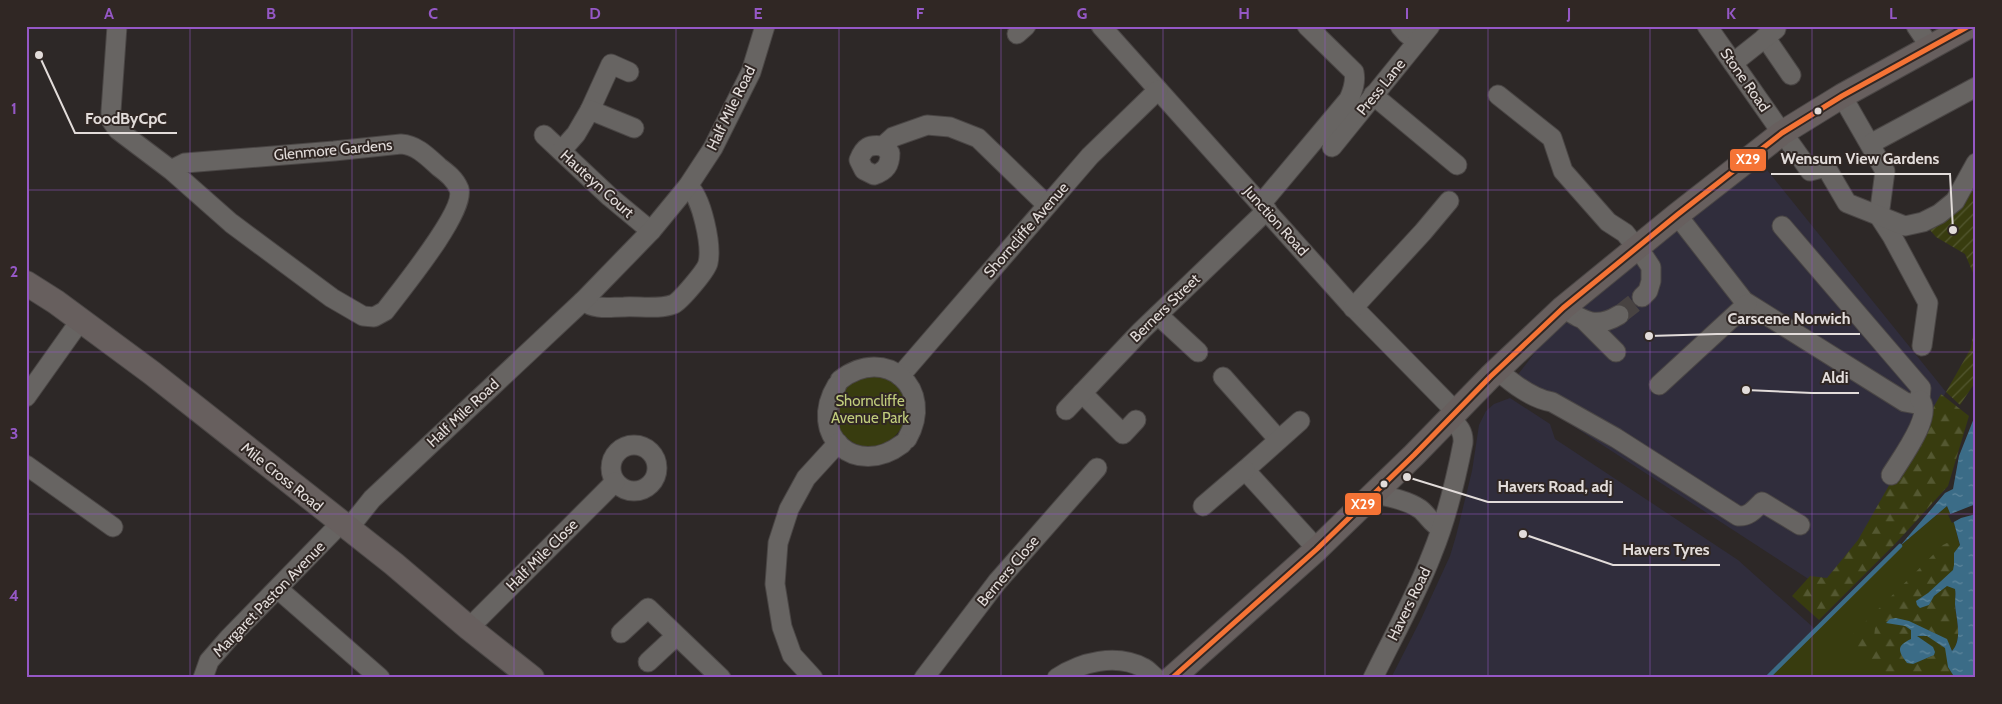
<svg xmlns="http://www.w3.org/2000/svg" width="2002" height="704" viewBox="0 0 2002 704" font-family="Cabin,sans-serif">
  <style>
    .commercial { fill: #302d3c }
    .green { fill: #383c0f }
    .forest { fill: url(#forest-firs); fill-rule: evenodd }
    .garden { fill: url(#garden-furrows) }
    .water { fill: url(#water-ripples) }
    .pier { fill: #2d2827 }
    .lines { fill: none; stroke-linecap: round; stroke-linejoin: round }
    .stream { stroke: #3b6c87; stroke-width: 4.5 }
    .minor-tunnel { stroke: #484342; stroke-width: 19; stroke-dasharray: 19 9; stroke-linecap: butt }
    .minor-casing { stroke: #4a4645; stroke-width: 21 }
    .major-casing { stroke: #4a4645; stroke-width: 26 }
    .minor { stroke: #676462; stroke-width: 19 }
    .major { stroke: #675f5e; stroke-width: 24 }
    .bus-1-casing { stroke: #302724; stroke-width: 9 }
    .bus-1 { stroke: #f57335; stroke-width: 5 }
    .grid { fill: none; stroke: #9558c6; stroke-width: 1; stroke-opacity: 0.55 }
    .bus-dot { fill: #e2dcda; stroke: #302724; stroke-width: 2 }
    .labels { text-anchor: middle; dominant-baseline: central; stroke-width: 4; stroke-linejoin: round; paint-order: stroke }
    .street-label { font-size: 15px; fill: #e2dcda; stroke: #302724 }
    .park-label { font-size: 15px; fill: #c1cd7c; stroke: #302724 }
    .leader { fill: none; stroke: #e2dcda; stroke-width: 2 }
    .callout-dot { fill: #e2dcda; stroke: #302724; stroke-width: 2 }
    .callout-label { font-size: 16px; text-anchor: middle; font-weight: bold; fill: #e2dcda; stroke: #302724; stroke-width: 4; stroke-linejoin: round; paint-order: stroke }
    .line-badge { stroke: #302724; stroke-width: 2 }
    .badge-label { font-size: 14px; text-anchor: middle; font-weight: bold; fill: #fff }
    .neatline { fill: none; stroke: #9558c6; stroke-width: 2 }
    .grid-label { font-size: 16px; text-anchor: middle; font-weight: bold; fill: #9558c6 }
  </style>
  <defs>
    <pattern id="forest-firs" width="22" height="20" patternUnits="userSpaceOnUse" patternTransform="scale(1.25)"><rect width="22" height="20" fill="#383c0f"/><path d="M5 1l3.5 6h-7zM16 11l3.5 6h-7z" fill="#545831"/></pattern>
    <pattern id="garden-furrows" width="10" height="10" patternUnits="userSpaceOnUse" patternTransform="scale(1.25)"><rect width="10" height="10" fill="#383c0f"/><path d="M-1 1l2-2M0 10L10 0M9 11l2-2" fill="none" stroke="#545831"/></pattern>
    <pattern id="water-ripples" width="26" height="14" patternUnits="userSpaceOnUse" patternTransform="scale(1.25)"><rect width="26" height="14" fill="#3b6c87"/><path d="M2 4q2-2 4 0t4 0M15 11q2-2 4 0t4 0" fill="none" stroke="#60879d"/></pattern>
  </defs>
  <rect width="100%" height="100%" fill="#2d2827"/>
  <!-- commercial -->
  <g class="commercial">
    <polygon points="1759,160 1946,392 1830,593 1510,385 1555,326"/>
    <polygon points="1510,398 1550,424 1555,439 1738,560 1815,629 1767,678 1391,678 1421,619 1450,556 1456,536 1472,471 1479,425 1486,411 1494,404"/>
  </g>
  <!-- green -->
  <g class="green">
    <path d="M870 373C877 375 886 377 892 380 897 383 901 390 904 395 918 429 877 462 848 439 844 435 838 430 836 424 835 416 839 398 839 389Z"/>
    <polygon points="1947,506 1954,523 1960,546 1948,667 1955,678 1767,678 1900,546"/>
  </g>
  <!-- forest -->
  <g class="forest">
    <polygon points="1941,394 1969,416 1948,486 1896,543 1819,620 1792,596 1810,576 1827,578 1858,540"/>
    <path d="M1947 543 1960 546 1954 553V565L1953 570 1928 593 1919 598 1934 596 1948 586 1955 589C1956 594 1955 599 1955 605 1956 619 1963 639 1952 651L1947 639 1909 621 1902 626 1911 630 1914 664 1932 656 1927 643 1920 640 1917 636H1927L1945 648 1948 667 1955 678H1885L1844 643 1943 545ZM1872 627 1875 628 1874 638 1868 640 1865 635Z"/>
  </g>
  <!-- garden -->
  <g class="garden">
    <polygon points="1970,188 1976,191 1976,280 1965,254 1936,237 1923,222"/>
    <polygon points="1976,313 1976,381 1960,405 1946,392 1971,348"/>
  </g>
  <!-- water -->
  <path class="water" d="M1976 413V678H1955L1948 667 1945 648 1927 636H1917L1933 647 1935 652 1934 655 1913 664 1907 663C1898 651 1896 646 1911 639V630L1905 626 1886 623 1890 619 1896 618 1909 621 1947 639 1952 651C1963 640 1956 618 1955 604 1955 599 1956 594 1955 589L1947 586 1934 596 1929 605 1920 608 1917 605 1916 601 1928 593 1953 570 1954 565V553L1960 545 1954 523 1947 506 1900 546 1945 493 1953 489 1959 456Z"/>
  <!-- pier -->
  <polygon class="pier" points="1976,504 1976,514 1961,518 1952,523 1948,515"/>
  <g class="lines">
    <!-- stream -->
    <polyline class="stream" points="1767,678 1900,546"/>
    <!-- minor-tunnel -->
    <polyline class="minor-tunnel" points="1619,315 1642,297"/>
    <!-- minor casing -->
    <g class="minor-casing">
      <g id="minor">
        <path d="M117 26 111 111V120L118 130 171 170 231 223 332 298 363 316 374 317 385 311C400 291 466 211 459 189 455 179 447 173 439 167 428 157 417 145 401 144L334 151 185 163 171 170"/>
        <polyline points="1101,26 1349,303 1456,412"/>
        <polyline points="1400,26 1407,34"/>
        <polyline points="1707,26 1782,133"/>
        <polyline points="1916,26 1931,48"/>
        <polyline points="1017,34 1026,26"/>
        <polyline points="1765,37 1791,75"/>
        <polyline points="1733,63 1776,29"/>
        <polyline points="1373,95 1457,165"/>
        <polyline points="1498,95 1552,138 1563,171 1608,222 1625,233 1645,258 1651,267 1651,281 1648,291 1642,297"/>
        <polyline points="1842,96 1885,171 1879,216 1892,236 1928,303 1922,346"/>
        <polyline points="590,110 611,64 629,72"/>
        <polyline points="544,135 610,197 651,231"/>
        <polyline points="1790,143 1810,171 1826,167 1847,203 1905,226 1923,222 1939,214 1955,201 1976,163"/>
        <polyline points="1870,144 1976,87"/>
        <path d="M883 146 890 153C890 165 886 171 874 175L864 170 859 160C864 147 869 144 883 146L893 137 927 125 950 127 978 138 1047 205"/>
        <polyline points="1332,147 1430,26"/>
        <polyline points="561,151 576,134 590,110 634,128"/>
        <path d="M1261 204 1349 99C1353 90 1356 82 1354 72L1307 26"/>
        <polyline points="1677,215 1744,301 1905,402 1916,404 1920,400 1921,388 1782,226"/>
        <path d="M583 301C595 310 609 307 624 307 639 306 659 310 674 304 681 300 706 271 708 263 712 246 702 197 688 186"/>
        <polyline points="1353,308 1423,232 1449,201"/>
        <path d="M1563 308C1584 321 1596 329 1619 315"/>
        <polyline points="1158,315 1198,352"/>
        <polyline points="1585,321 1616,352"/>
        <path d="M1497 370C1512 383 1532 399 1552 402L1616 438 1738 516C1749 517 1755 509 1762 502L1800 525"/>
        <polyline points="900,376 1090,156 1158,90"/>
        <polyline points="1223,377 1278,439"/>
        <path d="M840 380C886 344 936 389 907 439"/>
        <path d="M837 385C806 435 856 479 902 444"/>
        <polyline points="1659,385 1747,304"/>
        <polyline points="1082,393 1123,434 1136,420"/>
        <polyline points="26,397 80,321"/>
        <polyline points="1066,410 1141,331 1267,210"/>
        <polyline points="1300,421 1245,470 1317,549"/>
        <circle cx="634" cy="468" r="23"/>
        <polyline points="26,465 113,527"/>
        <path d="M1891 475C1900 460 1934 415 1920 400"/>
        <path d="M1374 494C1389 497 1407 500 1420 509 1428 515 1432 525 1441 528"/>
        <polyline points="1203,506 1245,470"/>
        <polyline points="348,529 372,499 583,301 651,231 688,186 713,148 751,72 765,26"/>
        <polyline points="278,589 380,678"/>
        <polyline points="469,628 615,482"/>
        <polyline points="621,633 648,608 721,678"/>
        <polyline points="648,662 676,636"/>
        <polyline points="203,678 209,661 229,638 340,524"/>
        <polyline points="813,678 792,655 782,627 775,584 778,543 789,509 806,478 838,443"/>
        <polyline points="924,678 997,582 1097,468"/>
        <path d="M1057 678C1081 662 1116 653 1144 668 1148 670 1152 675 1156 678"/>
        <path d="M1373 678C1393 637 1416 596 1432 554 1446 520 1456 479 1463 443 1464 431 1458 426 1450 418"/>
      </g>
    </g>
    <!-- major casing -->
    <g class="major-casing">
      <g id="major">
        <polyline points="26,283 56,302 152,373 394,564 469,628 532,678"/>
        <polyline points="1172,678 1317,549 1414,455 1490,377 1563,308 1677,215 1782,133 1842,96 1969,26"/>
      </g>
    </g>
    <!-- minor -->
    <use href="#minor" class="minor"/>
    <!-- major -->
    <use href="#major" class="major"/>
    <!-- bus-1 casing -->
    <g class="bus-1-casing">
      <polyline id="bus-1" points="1172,678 1317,549 1414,455 1490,377 1563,308 1677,215 1782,133 1842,96 1969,26"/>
    </g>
    <!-- bus-1 -->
    <use href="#bus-1" class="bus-1"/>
  </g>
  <!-- grid -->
  <path class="grid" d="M190 26V678M352 26V678M514 26V678M676 26V678M839 26V678M1001 26V678M1163 26V678M1325 26V678M1488 26V678M1650 26V678M1812 26V678M26 190H1976M26 352H1976M26 514H1976"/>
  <!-- markers -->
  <g class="bus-dot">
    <circle cx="1818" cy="111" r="4.5"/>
    <circle cx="1384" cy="484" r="4.5"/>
  </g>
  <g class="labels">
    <!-- street labels -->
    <g class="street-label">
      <text transform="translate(1745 80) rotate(55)">Stone Road</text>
      <text transform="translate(1381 87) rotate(-51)">Press Lane</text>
      <text transform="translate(731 108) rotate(-64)">Half Mile Road</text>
      <text transform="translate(333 150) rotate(-5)">Glenmore Gardens</text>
      <text transform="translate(597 184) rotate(42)">Hauteyn Court</text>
      <text transform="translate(1276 221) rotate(48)">Junction Road</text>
      <text transform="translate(1026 230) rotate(-49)">Shorncliffe Avenue</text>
      <text transform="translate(1165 308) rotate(-44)">Berners Street</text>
      <text transform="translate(463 413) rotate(-43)">Half Mile Road</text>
      <text transform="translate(282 477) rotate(39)">Mile Cross Road</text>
      <text transform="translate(542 555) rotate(-45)">Half Mile Close</text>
      <text transform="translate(1008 571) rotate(-50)">Berners Close</text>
      <text transform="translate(269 599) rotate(-46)">Margaret Paston Avenue</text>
      <text transform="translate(1409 604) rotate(-64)">Havers Road</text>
    </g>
    <!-- park labels -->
    <g class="park-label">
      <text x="870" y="401">Shorncliffe<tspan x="870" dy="17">Avenue Park</tspan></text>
    </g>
  </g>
  <!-- callouts -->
  <path class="leader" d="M39 55L75 133H177M1953 230L1950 174H1771M1649 336L1717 334H1860M1746 390L1812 393H1859M1407 477L1488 502H1623M1523 534L1613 565H1720"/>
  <g class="callout-dot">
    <circle cx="39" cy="55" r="5"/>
    <circle cx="1953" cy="230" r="5"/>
    <circle cx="1649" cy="336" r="5"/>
    <circle cx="1746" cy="390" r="5"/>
    <circle cx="1407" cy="477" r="5"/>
    <circle cx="1523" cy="534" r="5"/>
  </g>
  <g class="callout-label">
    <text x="126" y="124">FoodByCpC</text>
    <text x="1860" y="164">Wensum View Gardens</text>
    <text x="1789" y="324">Carscene Norwich</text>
    <text x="1835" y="383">Aldi</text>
    <text x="1555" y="492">Havers Road, adj</text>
    <text x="1666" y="555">Havers Tyres</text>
  </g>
  <g class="line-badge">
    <rect x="1729" y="148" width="38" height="24" rx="5" fill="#f57335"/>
    <rect x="1344" y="492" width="38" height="24" rx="5" fill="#f57335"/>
  </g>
  <g class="badge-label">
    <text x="1748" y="164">X29</text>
    <text x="1363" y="509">X29</text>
  </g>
  <!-- border -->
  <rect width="2002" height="704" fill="none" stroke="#302724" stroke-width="55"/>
  <rect x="28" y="28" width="1946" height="648" class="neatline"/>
  <g class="grid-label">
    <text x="109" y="19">A</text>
    <text x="271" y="19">B</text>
    <text x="433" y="19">C</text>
    <text x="595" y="19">D</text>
    <text x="758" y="19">E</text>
    <text x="920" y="19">F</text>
    <text x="1082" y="19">G</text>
    <text x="1244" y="19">H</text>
    <text x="1407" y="19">I</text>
    <text x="1569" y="19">J</text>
    <text x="1731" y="19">K</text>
    <text x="1893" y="19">L</text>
    <text x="14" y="114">1</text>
    <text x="14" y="277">2</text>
    <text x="14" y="439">3</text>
    <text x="14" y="601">4</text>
  </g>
</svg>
